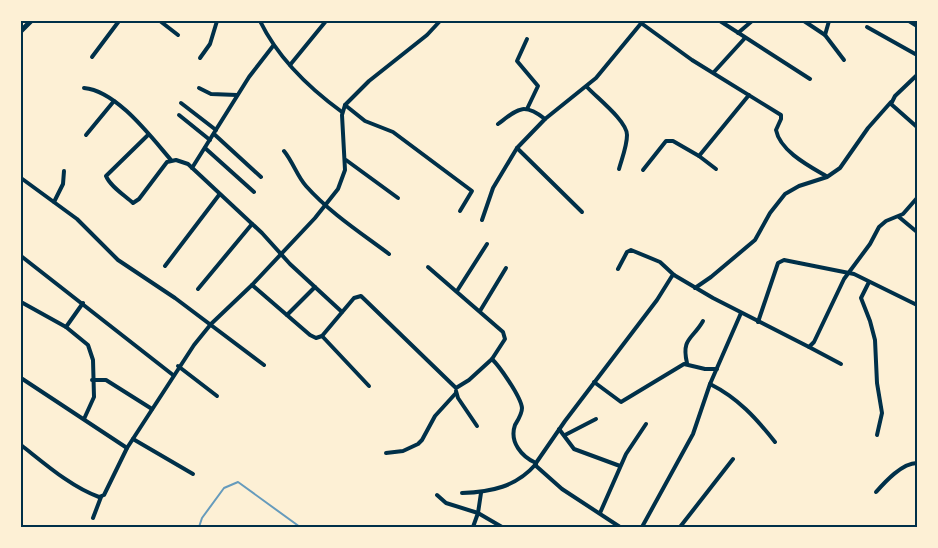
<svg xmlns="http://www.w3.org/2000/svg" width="938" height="548" viewBox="0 0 938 548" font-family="'Zilla Slab',serif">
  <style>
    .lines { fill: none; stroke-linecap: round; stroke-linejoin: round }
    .stream { stroke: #669bbc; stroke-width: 2 }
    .minor { stroke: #003049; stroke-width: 4 }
    .secondary { stroke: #003049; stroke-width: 5 }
    .neatline { fill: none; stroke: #003049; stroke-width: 2 }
  </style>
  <rect width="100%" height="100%" fill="#fdf0d5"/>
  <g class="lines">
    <!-- stream -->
    <polyline class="stream" points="199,527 202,518 224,488 238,482 300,527"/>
    <!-- minor -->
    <g class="minor">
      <polyline points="160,21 178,35"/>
      <path d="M260 21C278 58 309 88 342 112"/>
      <polyline points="720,21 810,79"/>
      <polyline points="804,21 825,35 844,60"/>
      <polyline points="909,21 917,26"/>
      <path d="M641 23 692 60 781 115V119L776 130C780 151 809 166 826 176"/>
      <polyline points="867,27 917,55"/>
      <polyline points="738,33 752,21"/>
      <polyline points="825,35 829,21"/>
      <polyline points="92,57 119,21"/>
      <polyline points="200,58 210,44 217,21"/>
      <polyline points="290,65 326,21"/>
      <polyline points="714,72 745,38"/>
      <polyline points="917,75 895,96 891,104 917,127"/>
      <path d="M587 87C597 98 627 121 627 135 627 146 622 158 619 169"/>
      <path d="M84 88C117 91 151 137 171 160"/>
      <polyline points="199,88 211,94 237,95"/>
      <polyline points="181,103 216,130"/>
      <polyline points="345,105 365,121 393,132 472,191 460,211"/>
      <polyline points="527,109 538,86 517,61 527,39"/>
      <polyline points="179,115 210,140"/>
      <path d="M498 124C518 109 523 102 545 119"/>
      <polyline points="214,134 261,177"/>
      <polyline points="86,135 114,101"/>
      <path d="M148 135 106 176C110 186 124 195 133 203L139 199 167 162 176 160 188 164 262 233 290 264 342 312"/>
      <polyline points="205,148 254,192"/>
      <polyline points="517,148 582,212"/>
      <path d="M284 151C293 162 297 176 306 186 330 213 361 233 389 254"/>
      <polyline points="346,160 398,198"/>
      <polyline points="192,168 249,77 273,46"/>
      <polyline points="716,169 699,156 749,95"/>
      <polyline points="643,170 666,141 673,141 699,156"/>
      <polyline points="21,178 77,219 118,260 175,298 264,365"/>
      <polyline points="54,202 63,184 64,171"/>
      <polyline points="899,217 917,232"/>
      <polyline points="482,220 493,188 517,148 545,119 596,78 643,21"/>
      <polyline points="21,256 173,375"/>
      <polyline points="165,266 219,195"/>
      <polyline points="428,267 503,332 505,339 492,359"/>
      <polyline points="618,269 627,252 631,250 660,262 674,275"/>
      <polyline points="869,282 861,298 870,321 875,340 877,383 882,413 877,435"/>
      <path d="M252 285 310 335 316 338 322 336 354 298 361 296 456 388 469 380 492 359C500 367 521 397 522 408 522 414 518 420 515 425 509 442 522 457 536 463L565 421 657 300 672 276 674 275 713 298 809 347 814 342 844 279 870 244 879 227 886 221 903 214 917 198"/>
      <polyline points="695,288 711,277 755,240 770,213 785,194 799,186 827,177 840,168 868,128 891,102"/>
      <polyline points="198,289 252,224"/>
      <polyline points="457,291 487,244"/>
      <polyline points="21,302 66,327 88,345 93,360 94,397 84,419"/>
      <polyline points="480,311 506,268"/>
      <polyline points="287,315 315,287"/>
      <polyline points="758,322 778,263 784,260 854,274 917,305"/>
      <polyline points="66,327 83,303"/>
      <polyline points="322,336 369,386"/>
      <polyline points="809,347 841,364"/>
      <path d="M687 363C681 338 693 339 703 321"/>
      <polyline points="178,366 217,396"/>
      <polyline points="21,378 127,448"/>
      <polyline points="92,380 106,380 152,409"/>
      <polyline points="594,382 621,402 684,364 705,369 717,369"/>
      <path d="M710 384C738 398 756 418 775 442"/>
      <polyline points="456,391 458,398 477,426"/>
      <polyline points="559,429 574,449 620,466"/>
      <polyline points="565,435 596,419"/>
      <polyline points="133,439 193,474"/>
      <path d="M21 445C44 463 71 487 99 497L104 495 127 448 194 345 211 324 252 285 315 218 338 189 345 170 342 115 345 105 369 81 427 35 440 21"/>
      <polyline points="386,453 403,451 418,444 422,440 435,416 456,393"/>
      <polyline points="535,465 562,489 620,527"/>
      <path d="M876 492C885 482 902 463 917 463"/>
      <path d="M462 493C491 492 516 487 536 464"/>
      <polyline points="437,495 446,503 478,513 502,527"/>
      <polyline points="600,513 626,454 646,424"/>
      <polyline points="93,518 101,497"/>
      <polyline points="473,527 478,513 481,493"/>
      <polyline points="642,527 693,434 710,384 741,313"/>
      <polyline points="680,527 733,459"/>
    </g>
    <!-- secondary -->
    <polyline class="secondary" points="21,31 31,21"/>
  </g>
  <!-- border -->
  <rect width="938" height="548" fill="none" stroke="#fdf0d5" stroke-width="45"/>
  <rect x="22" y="22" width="894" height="504" class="neatline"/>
</svg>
